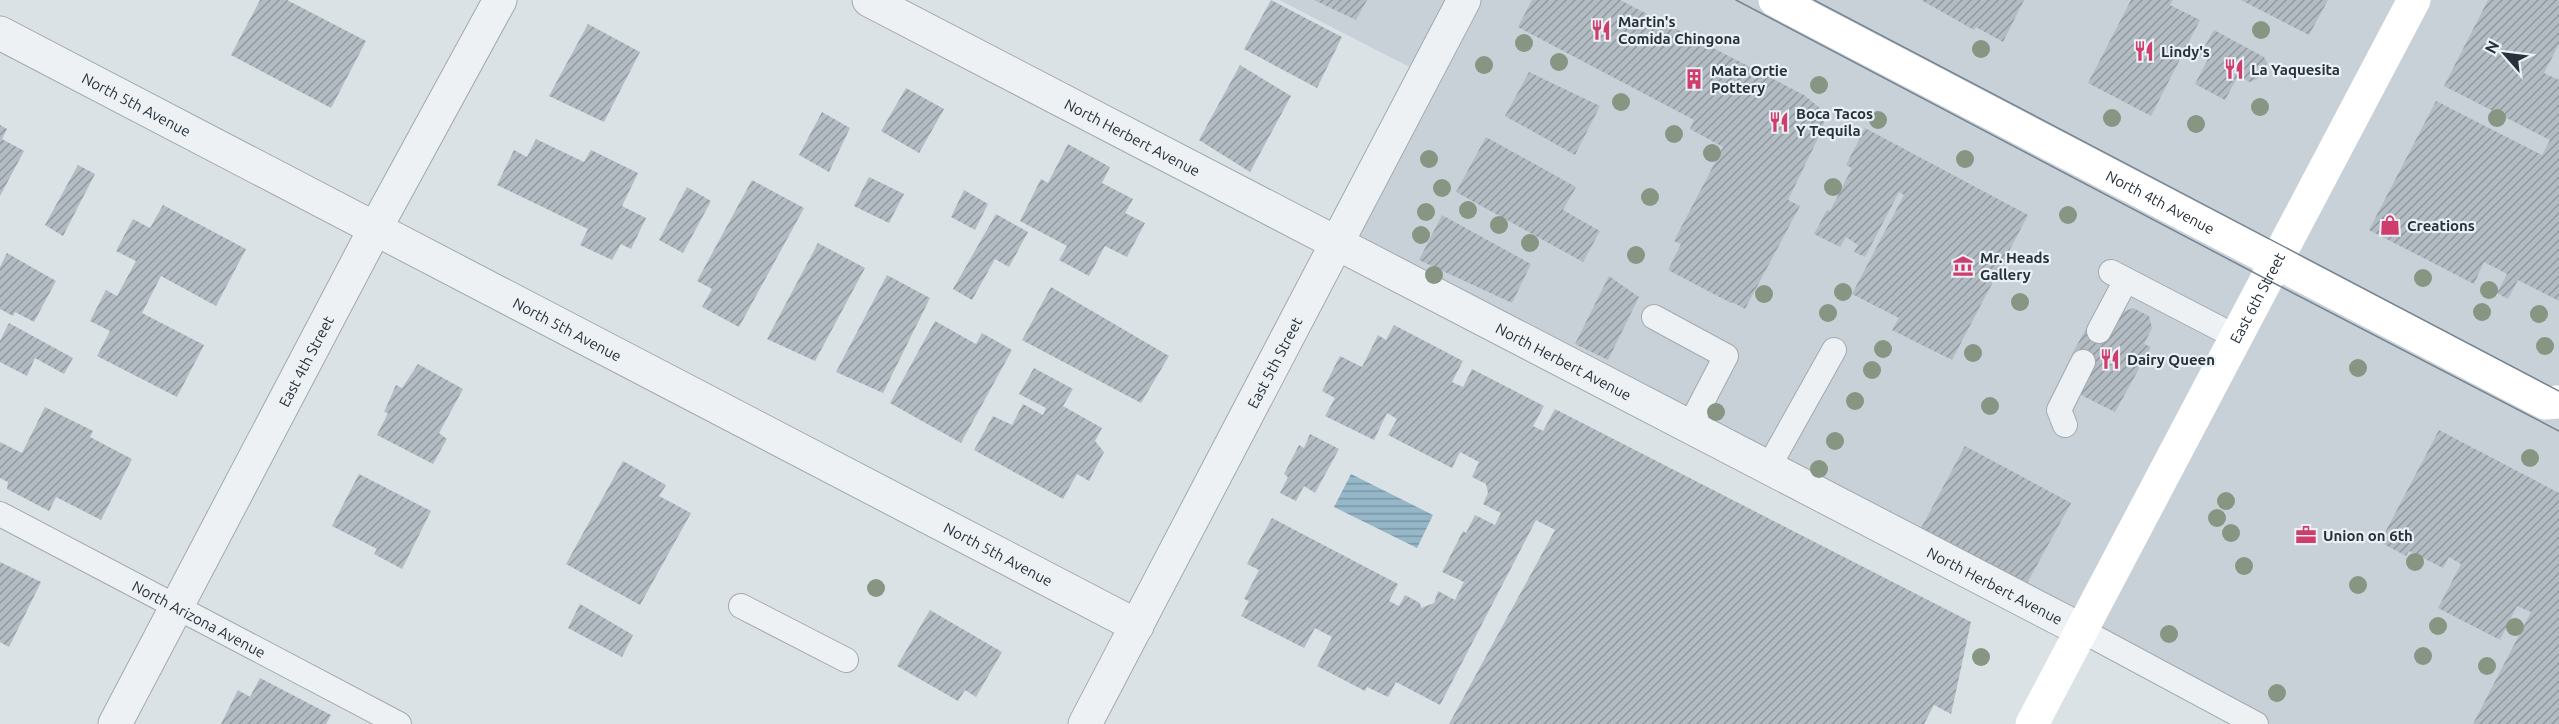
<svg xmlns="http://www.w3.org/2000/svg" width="2559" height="724" viewBox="0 0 2559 724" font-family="Ubuntu,sans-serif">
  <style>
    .built { fill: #c9d1d8 }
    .water { fill: url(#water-rules) }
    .building { fill: url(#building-hatch) }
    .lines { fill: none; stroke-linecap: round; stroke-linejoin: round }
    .lane-casing { stroke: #a1aab0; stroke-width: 26 }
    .street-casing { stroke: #a1aab0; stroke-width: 35 }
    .lane { stroke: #eef1f4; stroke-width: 24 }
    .street { stroke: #eef1f4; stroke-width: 33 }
    .secondary { stroke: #fff; stroke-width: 33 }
    .tram { stroke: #758490; stroke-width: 1.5 }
    .tree { fill: #869683 }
    .labels { text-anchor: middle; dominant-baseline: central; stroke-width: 4.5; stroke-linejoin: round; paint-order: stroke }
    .poi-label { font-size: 15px; font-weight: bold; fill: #25323c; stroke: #ebf0f4; text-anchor: start }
    .street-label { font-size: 15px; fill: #25323c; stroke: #ebf0f4 }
  </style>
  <defs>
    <pattern id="water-rules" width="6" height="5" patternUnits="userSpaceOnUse" patternTransform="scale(1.5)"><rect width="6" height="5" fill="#95b7c7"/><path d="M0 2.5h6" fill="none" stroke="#7995a3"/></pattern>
    <pattern id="building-hatch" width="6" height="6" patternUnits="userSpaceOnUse" patternTransform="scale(1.5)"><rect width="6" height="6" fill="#b3bcc3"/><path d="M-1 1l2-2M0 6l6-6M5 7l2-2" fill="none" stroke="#9199a0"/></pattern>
  </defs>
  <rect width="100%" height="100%" fill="#dbe2e6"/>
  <!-- built -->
  <polygon class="built" points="1279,0 2559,0 2559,724 2256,724 1335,245 1425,75"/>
  <!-- water -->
  <polygon class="water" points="1351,474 1433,515 1417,548 1334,507"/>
  <!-- building -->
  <g class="building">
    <polygon points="260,0 287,0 366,41 331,108 231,55"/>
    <polygon points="1271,0 1342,37 1317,88 1244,49"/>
    <polygon points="1314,0 1367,0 1356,20"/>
    <polygon points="1532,0 1620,0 1804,95 1821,109 1824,122 1822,130 1788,200 1800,206 1745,309 1732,302 1731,303 1668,270 1681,244 1674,241 1723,147 1690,129 1694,120 1518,27"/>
    <polygon points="1921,0 2024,0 2003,42 1976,27 1974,30"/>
    <polygon points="2131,0 2173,0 2170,5 2200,20 2151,116 2088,83"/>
    <polygon points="2241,0 2328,0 2309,35"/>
    <polygon points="2488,0 2559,0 2559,44 2544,73 2559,80 2559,301 2518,280 2508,299 2497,293 2507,274 2484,262 2474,284 2369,230 2436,101 2542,155 2550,140 2444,86"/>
    <polygon points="588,24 640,52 604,122 549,96"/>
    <polygon points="2214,30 2264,57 2267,63 2261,77 2250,82 2238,76 2225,100 2195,84 2208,59 2200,55"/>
    <polygon points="1240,65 1291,96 1250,172 1199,140"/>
    <polygon points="1529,72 1600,106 1575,155 1505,116"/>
    <polygon points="906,88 944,109 919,153 881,131"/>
    <polygon points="822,112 850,128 829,172 799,155"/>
    <polygon points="0,125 7,129 2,139 24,151 0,196"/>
    <polygon points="1865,128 2028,215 1952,360 1892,330 1899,318 1852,294 1904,195 1899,192 1865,257 1854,252 1858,245 1846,237 1840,247 1814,234 1827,210 1830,211 1852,168 1846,165"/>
    <polygon points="1486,137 1576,187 1563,210 1600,231 1583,262 1456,192"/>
    <polygon points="536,139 584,162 591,150 638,173 622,206 646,218 631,249 621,244 612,260 580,245 588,229 497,185 514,150 527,157"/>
    <polygon points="1068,144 1110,167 1102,183 1133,199 1125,213 1145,223 1127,257 1105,246 1089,276 1059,260 1067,246 1020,221 1041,179 1048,183"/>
    <polygon points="78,165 95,174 63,236 45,225"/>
    <polygon points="869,177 904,194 889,223 854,206"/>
    <polygon points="752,180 804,208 739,327 702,307 712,289 697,281"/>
    <polygon points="687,187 711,201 683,253 659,240"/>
    <polygon points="964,190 988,204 975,230 951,217"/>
    <polygon points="163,205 246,249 216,306 161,276 142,313 204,345 177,397 97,356 110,331 90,321 106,290 117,296 136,261 116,251 133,219 150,228"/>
    <polygon points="996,214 1028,232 1009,267 995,259 972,300 953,289"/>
    <polygon points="1442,215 1531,264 1512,303 1419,260"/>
    <polygon points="818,243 865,268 815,361 767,339"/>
    <polygon points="7,253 56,281 34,322 15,312 13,316 0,309 0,267"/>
    <polygon points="887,275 930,298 883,393 836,372"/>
    <polygon points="1609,276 1639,297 1608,360 1575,344"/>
    <polygon points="1051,287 1169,356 1141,403 1022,340"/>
    <polygon points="2133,308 2149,316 2152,328 2144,344 2151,347 2115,412 2075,392 2083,362 2071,356 2088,325 2104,334 2121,313"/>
    <polygon points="935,321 976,344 982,333 1012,350 961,443 890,403"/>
    <polygon points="9,323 73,358 64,374 35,358 27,376 0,362 0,341"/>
    <polygon points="1394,325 1463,361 1452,382 1463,387 1472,369 1544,406 1533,426 1543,431 1555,409 1971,622 1951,714 1934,705 1924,724 1449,724 1555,530 1536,520 1440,705 1396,682 1388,697 1367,687 1365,691 1317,666 1332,637 1315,628 1304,648 1241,616 1249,601 1244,599 1259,570 1247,564 1272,518 1398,584 1389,601 1399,606 1405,595 1420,603 1421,608 1434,603 1438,591 1455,600 1464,582 1442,572 1463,531 1466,533 1475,515 1495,525 1501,513 1483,504 1488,493 1486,484 1472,477 1479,462 1460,452 1452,468 1388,435 1397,419 1387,413 1374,440 1325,416 1335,398 1322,391 1340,356 1362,367 1378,335 1386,340"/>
    <polygon points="418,364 463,389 439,433 447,439 433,464 377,435 388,413 384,412 396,385 402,388"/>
    <polygon points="1034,368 1073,389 1063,406 1102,428 1095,441 1104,452 1089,481 1077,474 1063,499 974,450 993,416 1012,425 1023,404 1043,415 1046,408 1019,394"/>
    <polygon points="45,407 93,431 90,437 132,459 101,520 56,497 49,511 7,489 8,482 0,478 0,442 22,453"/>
    <polygon points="2439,430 2559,493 2559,724 2473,724 2531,612 2517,606 2500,640 2438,608 2461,564 2449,557 2443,568 2409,551 2406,556 2380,542"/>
    <polygon points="1310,434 1339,449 1315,493 1304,486 1296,501 1280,493 1288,477 1284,474 1299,445 1304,448"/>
    <polygon points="1965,446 2071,503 2025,587 1920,530"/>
    <polygon points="623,461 666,485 659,496 691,513 640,605 566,564"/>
    <polygon points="359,474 431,511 402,569 374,554 377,549 332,526"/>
    <polygon points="0,562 41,582 9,647 0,642"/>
    <polygon points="580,604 633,635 622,657 568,628"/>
    <polygon points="930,610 1002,652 976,697 965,690 958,701 897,666"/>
    <polygon points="260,678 331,715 326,724 221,724 238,690 250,697"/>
  </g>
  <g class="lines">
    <!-- lane casing -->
    <g class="lane-casing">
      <g id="lane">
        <polyline points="2111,272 2236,337"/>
        <polyline points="1654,317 1726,356 1689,427"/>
        <polyline points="2099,331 2126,280"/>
        <polyline points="2065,425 2059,410 2083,362"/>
        <polyline points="1768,468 1834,350"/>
        <path id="s1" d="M0 514 399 724"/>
        <polyline points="741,606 846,660"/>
        <polyline points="2081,630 2256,724"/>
      </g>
    </g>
    <!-- street casing -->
    <g class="street-casing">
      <g id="street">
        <path id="s2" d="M869 0 2081 630"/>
        <path id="s3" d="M0 33 1137 626"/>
        <path id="s4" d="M115 724 375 229 500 0"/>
        <path id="s5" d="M1085 724 1464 0"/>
      </g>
    </g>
    <!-- lane -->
    <use href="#lane" class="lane"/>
    <!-- street -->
    <use href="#street" class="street"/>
    <!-- secondary -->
    <g class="secondary">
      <path id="s6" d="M1775 0 2545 403 2559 402"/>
      <path id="s7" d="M2032 724 2414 0"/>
    </g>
    <!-- tram -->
    <g class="tram">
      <polyline points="1736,0 2266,279 2559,431"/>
      <polyline points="1814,0 2559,391"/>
    </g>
  </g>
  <!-- trees -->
  <g class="tree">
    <circle cx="2261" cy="30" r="9"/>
    <circle cx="1524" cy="43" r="9"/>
    <circle cx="1981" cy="49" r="9"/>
    <circle cx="1559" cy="62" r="9"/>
    <circle cx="1484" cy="65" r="9"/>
    <circle cx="1819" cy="85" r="9"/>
    <circle cx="1621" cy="102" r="9"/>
    <circle cx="2260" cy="107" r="9"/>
    <circle cx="2112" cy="118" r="9"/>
    <circle cx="2497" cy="118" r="9"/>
    <circle cx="1878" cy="120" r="9"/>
    <circle cx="2196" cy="124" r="9"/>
    <circle cx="1674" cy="134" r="9"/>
    <circle cx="1712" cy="153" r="9"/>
    <circle cx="1429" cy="159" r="9"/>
    <circle cx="1965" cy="159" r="9"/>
    <circle cx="1833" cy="187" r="9"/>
    <circle cx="1442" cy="188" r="9"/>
    <circle cx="1650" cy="197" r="9"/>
    <circle cx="1468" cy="210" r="9"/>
    <circle cx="1426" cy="212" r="9"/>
    <circle cx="2068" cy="215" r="9"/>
    <circle cx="1499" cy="225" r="9"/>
    <circle cx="1421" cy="235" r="9"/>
    <circle cx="1530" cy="243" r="9"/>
    <circle cx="1636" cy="255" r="9"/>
    <circle cx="1434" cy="275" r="9"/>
    <circle cx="2423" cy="278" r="9"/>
    <circle cx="2489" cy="290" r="9"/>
    <circle cx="1843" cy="292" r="9"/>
    <circle cx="1764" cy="294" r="9"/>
    <circle cx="2020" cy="302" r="9"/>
    <circle cx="2482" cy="312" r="9"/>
    <circle cx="1828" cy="313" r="9"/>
    <circle cx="2539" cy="314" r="9"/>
    <circle cx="2545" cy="346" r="9"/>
    <circle cx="1883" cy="349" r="9"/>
    <circle cx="1973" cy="353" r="9"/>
    <circle cx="2358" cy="368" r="9"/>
    <circle cx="1872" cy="370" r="9"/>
    <circle cx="1855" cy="401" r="9"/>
    <circle cx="1990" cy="406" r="9"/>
    <circle cx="1716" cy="412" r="9"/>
    <circle cx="1835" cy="441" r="9"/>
    <circle cx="2530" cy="458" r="9"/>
    <circle cx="1819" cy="469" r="9"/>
    <circle cx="2226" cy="501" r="9"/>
    <circle cx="2217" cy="518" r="9"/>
    <circle cx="2231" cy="533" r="9"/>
    <circle cx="2415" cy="562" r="9"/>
    <circle cx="2244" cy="566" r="9"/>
    <circle cx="2358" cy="585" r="9"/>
    <circle cx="876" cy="588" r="9"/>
    <circle cx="2438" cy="626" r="9"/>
    <circle cx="2515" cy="627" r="9"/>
    <circle cx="2169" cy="634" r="9"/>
    <circle cx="2423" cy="656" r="9"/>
    <circle cx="1981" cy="657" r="9"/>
    <circle cx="2487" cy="666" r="9"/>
    <circle cx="2277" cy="693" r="9"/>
  </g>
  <!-- icons -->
  <defs>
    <g id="restaurant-bare" transform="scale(1.62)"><path d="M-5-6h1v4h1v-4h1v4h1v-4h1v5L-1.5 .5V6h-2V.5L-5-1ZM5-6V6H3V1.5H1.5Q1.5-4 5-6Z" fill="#cf3d6d" stroke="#ebf0f4" stroke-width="2.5" paint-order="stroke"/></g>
    <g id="building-bare" transform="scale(1.62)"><path d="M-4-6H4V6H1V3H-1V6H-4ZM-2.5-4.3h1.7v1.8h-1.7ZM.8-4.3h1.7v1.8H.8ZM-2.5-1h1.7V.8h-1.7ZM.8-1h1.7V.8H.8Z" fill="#cf3d6d" stroke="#ebf0f4" stroke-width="2.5" paint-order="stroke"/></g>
    <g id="shop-bare" transform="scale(1.62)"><path d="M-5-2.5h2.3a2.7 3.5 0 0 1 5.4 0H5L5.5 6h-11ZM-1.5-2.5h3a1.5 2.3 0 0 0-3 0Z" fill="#cf3d6d" stroke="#ebf0f4" stroke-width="2.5" paint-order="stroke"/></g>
    <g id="museum-bare" transform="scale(1.62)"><path d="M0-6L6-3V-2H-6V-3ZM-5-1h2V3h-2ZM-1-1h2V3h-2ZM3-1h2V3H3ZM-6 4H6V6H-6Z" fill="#cf3d6d" stroke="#ebf0f4" stroke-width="2.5" paint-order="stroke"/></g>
    <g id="office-bare" transform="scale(1.62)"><path d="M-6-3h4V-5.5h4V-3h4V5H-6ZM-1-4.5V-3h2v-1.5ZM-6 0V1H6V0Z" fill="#cf3d6d" stroke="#ebf0f4" stroke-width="2.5" paint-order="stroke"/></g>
  </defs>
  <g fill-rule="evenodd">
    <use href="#restaurant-bare" x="1601" y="30"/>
    <use href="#restaurant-bare" x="2144" y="51"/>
    <use href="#restaurant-bare" x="2234" y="69"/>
    <use href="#building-bare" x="1694" y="79"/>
    <use href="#restaurant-bare" x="1779" y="122"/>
    <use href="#shop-bare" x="2390" y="225"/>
    <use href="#museum-bare" x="1963" y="266"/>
    <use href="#restaurant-bare" x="2110" y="359"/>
    <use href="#office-bare" x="2306" y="535"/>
  </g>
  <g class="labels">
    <!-- poi labels -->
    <g class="poi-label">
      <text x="1618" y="21">Martin's<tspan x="1618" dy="17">Comida Chingona</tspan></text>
      <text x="2161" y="51">Lindy's</text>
      <text x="2251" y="69">La Yaquesita</text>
      <text x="1711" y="70">Mata Ortie<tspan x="1711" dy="17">Pottery</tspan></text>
      <text x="1796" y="113">Boca Tacos<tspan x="1796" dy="17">Y Tequila</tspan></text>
      <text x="2407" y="225">Creations</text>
      <text x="1980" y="257">Mr. Heads<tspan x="1980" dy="17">Gallery</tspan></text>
      <text x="2127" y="359">Dairy Queen</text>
      <text x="2323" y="535">Union on 6th</text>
    </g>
    <!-- street labels -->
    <g class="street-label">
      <text stroke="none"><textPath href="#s3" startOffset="154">North 5th Avenue</textPath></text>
      <text stroke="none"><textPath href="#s2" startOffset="297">North Herbert Avenue</textPath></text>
      <text stroke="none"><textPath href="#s6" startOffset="435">North 4th Avenue</textPath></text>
      <text stroke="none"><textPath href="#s7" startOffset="482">East 6th Street</textPath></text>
      <text stroke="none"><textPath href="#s3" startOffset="640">North 5th Avenue</textPath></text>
      <text stroke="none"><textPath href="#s4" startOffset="410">East 4th Street</textPath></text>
      <text stroke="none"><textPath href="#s5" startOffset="408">East 5th Street</textPath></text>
      <text stroke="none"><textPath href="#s2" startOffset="783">North Herbert Avenue</textPath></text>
      <text stroke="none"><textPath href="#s3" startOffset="1126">North 5th Avenue</textPath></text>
      <text stroke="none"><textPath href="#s2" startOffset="1269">North Herbert Avenue</textPath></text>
      <text stroke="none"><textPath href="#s1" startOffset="225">North Arizona Avenue</textPath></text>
    </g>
  </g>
  <!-- north arrow -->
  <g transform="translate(2505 54) rotate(298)" stroke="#ebf0f4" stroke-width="4.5" paint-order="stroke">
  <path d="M0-4.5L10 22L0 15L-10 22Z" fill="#25323c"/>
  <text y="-9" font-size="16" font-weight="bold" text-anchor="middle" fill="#25323c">N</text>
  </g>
</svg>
